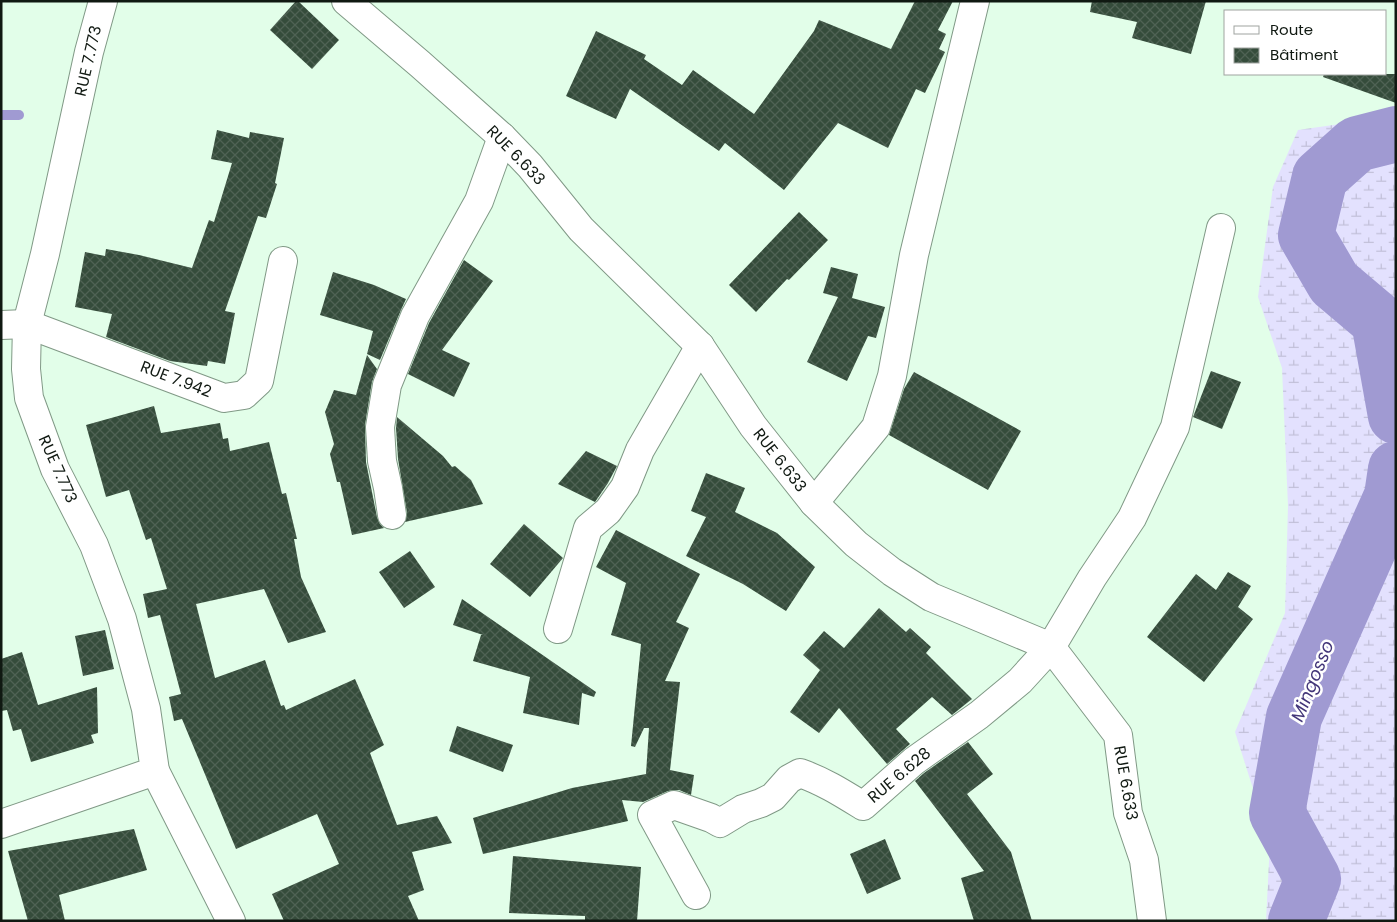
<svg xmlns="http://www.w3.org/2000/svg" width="1397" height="922" viewBox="0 0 1397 922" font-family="Poppins,sans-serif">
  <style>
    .wetland { fill: url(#wetland-marsh) }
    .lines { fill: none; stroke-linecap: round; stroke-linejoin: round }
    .stream { stroke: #a09ad2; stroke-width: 10 }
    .river { stroke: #a09ad2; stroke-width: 56 }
    .building { fill: url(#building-cross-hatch) }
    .minor-casing { stroke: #809986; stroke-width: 30 }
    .minor { stroke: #fff; stroke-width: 28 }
    .labels { text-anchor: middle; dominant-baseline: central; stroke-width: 5; stroke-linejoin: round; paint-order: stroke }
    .street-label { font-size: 16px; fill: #101912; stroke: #fff }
    .water-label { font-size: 18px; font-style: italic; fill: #433679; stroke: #fff }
  </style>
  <defs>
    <pattern id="wetland-marsh" width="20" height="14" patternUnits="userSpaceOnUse" patternTransform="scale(1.25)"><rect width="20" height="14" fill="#e3e1fe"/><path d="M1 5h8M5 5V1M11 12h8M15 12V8" fill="none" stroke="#c2c0d9"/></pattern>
    <pattern id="building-cross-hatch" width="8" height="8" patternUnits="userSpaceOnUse" patternTransform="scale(1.25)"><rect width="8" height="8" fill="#354c3b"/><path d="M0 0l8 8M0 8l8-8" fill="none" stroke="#4f6254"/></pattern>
  </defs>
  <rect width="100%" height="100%" fill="#e2fee9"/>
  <!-- wetland -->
  <polygon class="wetland" points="1396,116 1396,921 1266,921 1270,842 1235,732 1285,613 1288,506 1282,368 1258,297 1273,187 1298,130"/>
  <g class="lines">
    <!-- stream -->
    <polyline class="stream" points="1,115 19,115"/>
    <!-- river -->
    <g class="river">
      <polyline points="1396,134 1357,144 1320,177 1306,235 1334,283 1379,321 1396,416"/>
      <polyline points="1296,921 1313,879 1277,813 1294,717 1392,496 1396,469"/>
    </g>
  </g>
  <!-- building -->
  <g class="building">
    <polygon points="296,1 298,1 339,40 312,69 270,30"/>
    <polygon points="915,1 953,1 938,30 946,34 939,49 945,52 925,93 916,89 888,148 838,123 784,190 725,143 719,151 630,89 616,119 566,96 596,31 646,55 644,59 682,85 693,70 754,114 814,31 819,20 891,49"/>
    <polygon points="1092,1 1206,1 1191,54 1132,38 1137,22 1090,12"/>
    <polygon points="1324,74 1396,74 1396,103 1323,77"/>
    <polygon points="217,130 249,138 250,132 284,138 275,183 277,184 266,218 258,216 225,311 235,313 225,364 208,361 207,366 170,361 106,337 112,314 75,307 85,252 105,256 106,249 139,255 192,268 209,220 214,222 232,163 211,159"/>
    <polygon points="799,212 828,240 789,280 787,279 756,312 729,285"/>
    <polygon points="464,260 493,281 442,350 470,363 454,397 408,374 429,323"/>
    <polygon points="831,267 858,274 852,298 885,307 876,338 868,336 847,381 807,362 838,297 823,293"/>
    <polygon points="333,272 374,285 406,299 401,310 380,360 367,354 373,331 320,315"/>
    <polygon points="367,355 377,369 372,382 365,425 366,462 377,517 380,524 384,528 352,535 340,482 337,482 330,454 334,444 325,412 334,390 356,395"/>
    <polygon points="1211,371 1241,382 1222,429 1193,417"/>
    <polygon points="914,372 1021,431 988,490 889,435 904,389"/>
    <polygon points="154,406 161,433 220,423 223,439 228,438 230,451 269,442 282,494 286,493 297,539 294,539 301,577 326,632 288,643 264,589 196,604 215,678 265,660 281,706 284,705 286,710 355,679 384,745 370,753 397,825 437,816 452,843 412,852 424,890 408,896 419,921 284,921 272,894 339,864 317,814 236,849 182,719 174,721 169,697 181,694 160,615 148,618 143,594 167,589 151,538 146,540 129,490 106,497 86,425"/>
    <polygon points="397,417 443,456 452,467 455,466 471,480 483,504 405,522 407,513 398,459 396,428"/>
    <polygon points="586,451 617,466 608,483 595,502 558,484"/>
    <polygon points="706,473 745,488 735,512 777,533 815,567 786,611 743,584 686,556 706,517 691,511"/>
    <polygon points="524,524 563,558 530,597 490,564"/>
    <polygon points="616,530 700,574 676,622 689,628 665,681 680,682 670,770 694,775 691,795 679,790 668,791 643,802 622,800 628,821 483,854 473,818 572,788 646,774 649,728 644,728 635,747 631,746 641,644 611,635 626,583 596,567"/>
    <polygon points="410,551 435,587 404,608 379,572"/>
    <polygon points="1228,572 1251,586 1238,607 1253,619 1204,682 1147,637 1196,574 1216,590"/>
    <polygon points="462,599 596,692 594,697 582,693 579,725 523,713 530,677 473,661 481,635 483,635 453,625"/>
    <polygon points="879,608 906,632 910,628 931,647 926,653 972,699 952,715 932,697 896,729 910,744 887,764 839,708 819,733 790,712 820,670 803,655 824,631 844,648"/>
    <polygon points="105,630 114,669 83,676 75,636"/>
    <polygon points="22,652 38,705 97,687 98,733 91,735 94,743 31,762 21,729 13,731 7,710 1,711 1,659"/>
    <polygon points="457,726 513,745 503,772 449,751"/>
    <polygon points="968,742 993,774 967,794 1011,852 1032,921 974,921 961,878 984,871 915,781 924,773"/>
    <polygon points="134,829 147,870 59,895 65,921 28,921 8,851"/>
    <polygon points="885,839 901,879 867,894 850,854"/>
    <polygon points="513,856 641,867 637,921 585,921 585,916 509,913"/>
  </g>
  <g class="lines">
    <!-- minor casing -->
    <g class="minor-casing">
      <g id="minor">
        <polyline points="346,1 420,64 502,137 530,166 581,229 700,346 753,426 814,503 856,544 892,572 931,597 1051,647 1118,735 1128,813 1144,860 1152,921"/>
        <polyline points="1,325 27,324 224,398 244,395 259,381 283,261"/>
        <polyline points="814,503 876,427 892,376 914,255 975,1"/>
        <polyline points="392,515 388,488 382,461 380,427 387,385 415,316 479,201 502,137"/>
        <polyline points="558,629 588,528 608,511 625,487 640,450 700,346"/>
        <polyline points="155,771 231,921"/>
        <polyline points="1,824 155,771 146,709 122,619 94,545 55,469 29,398 26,369 27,324 45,254 89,52 103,1"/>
        <path d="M696 895 652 815 674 805 711 818 720 823 743 809 761 803 773 797 789 779 800 773C823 781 842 793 863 806L914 761 979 715 1020 681 1051 647 1092 578 1132 518 1175 427 1221 228"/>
      </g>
    </g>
    <!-- minor -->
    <use href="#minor" class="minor"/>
  </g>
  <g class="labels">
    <!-- street labels -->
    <g class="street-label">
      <text transform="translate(88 61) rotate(-77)">RUE 7.773</text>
      <text transform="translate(516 155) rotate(46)">RUE 6.633</text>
      <text transform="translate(176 379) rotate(21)">RUE 7.942</text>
      <text transform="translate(780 460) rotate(52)">RUE 6.633</text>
      <text transform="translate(58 469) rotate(66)">RUE 7.773</text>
      <text transform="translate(899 775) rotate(-40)">RUE 6.628</text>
      <text transform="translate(1126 783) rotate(80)">RUE 6.633</text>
    </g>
    <!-- water labels -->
    <g class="water-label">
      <text transform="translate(1312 681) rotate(-68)">Mingosso</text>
    </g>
  </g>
  <!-- border -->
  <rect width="1397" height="922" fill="none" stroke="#101912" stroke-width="5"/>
  <!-- legend -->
  <rect x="1224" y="10" width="162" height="65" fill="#ffffff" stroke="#9fa3a0"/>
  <rect x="1234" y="26" width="25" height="8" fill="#ffffff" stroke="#9fa3a0"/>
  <text x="1270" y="35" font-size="15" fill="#101912">Route</text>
  <rect x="1234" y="48" width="25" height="15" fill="url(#building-cross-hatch)" stroke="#9fa3a0"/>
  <text x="1270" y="60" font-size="15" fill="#101912">Bâtiment</text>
</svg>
